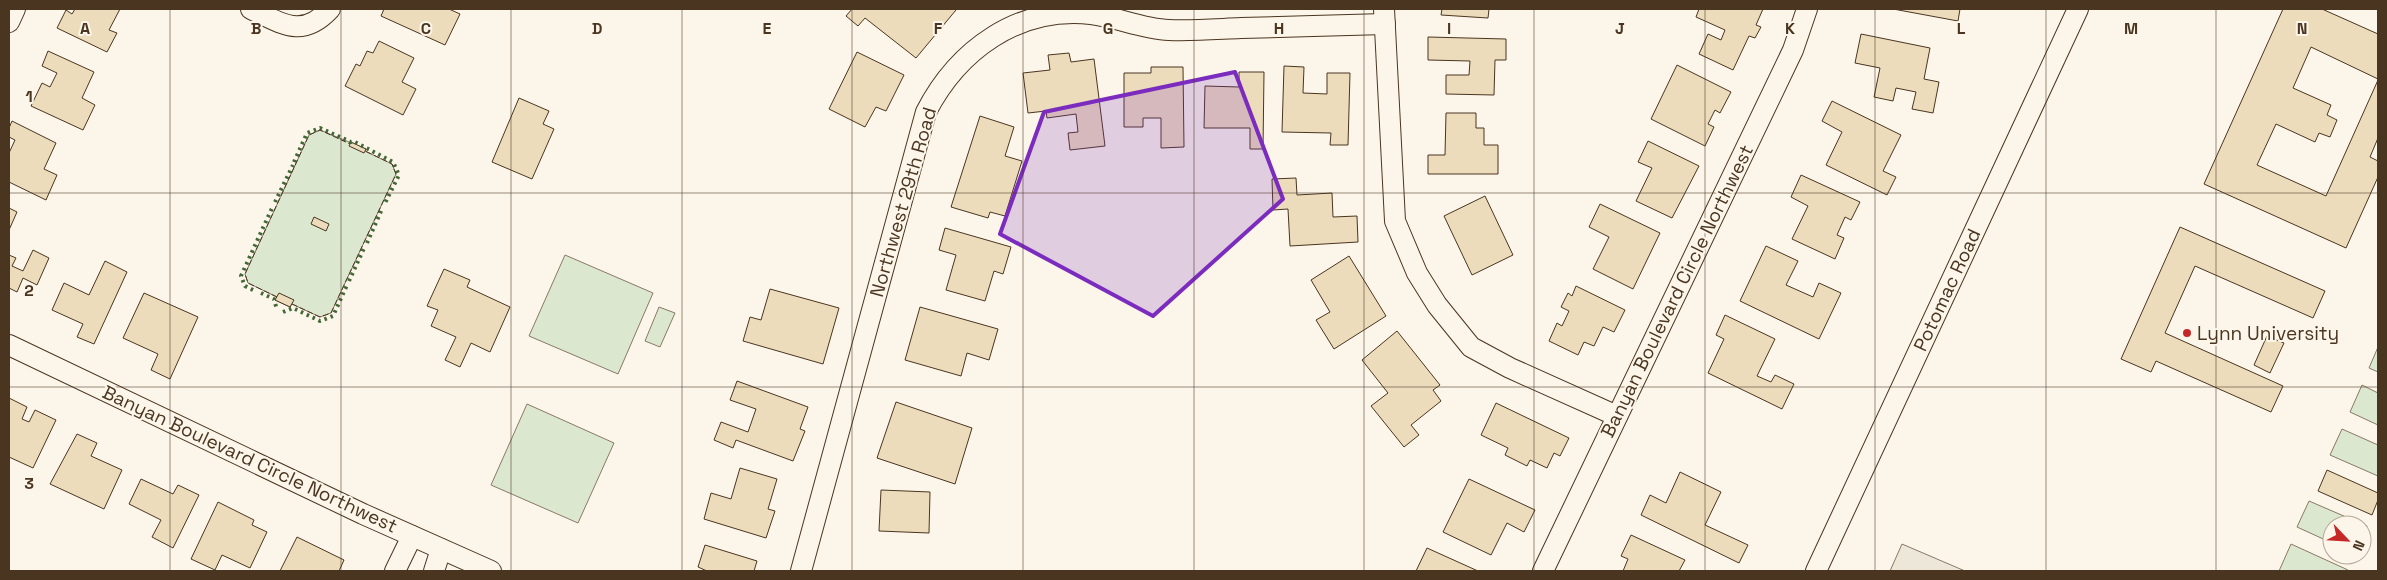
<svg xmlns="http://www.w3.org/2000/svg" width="2387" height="580" viewBox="0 0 2387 580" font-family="'Space Grotesk',sans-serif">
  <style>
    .green { fill: #dce7d0; stroke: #887966 }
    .parking { fill: #ede7d9; stroke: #887966 }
    .building { fill: #ecdcbc; stroke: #4a3520 }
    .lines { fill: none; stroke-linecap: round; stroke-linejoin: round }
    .minor-casing { stroke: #4a3520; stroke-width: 22 }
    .minor { stroke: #fbf6e9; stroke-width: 20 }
    .hedge { stroke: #436837; stroke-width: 4; stroke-dasharray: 2.5 4; stroke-linecap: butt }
    .fence { stroke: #4a3520; stroke-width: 1; stroke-dasharray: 6 2.5; stroke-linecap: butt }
    .marked { fill: #7b2cbf; fill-opacity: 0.2; stroke: #7b2cbf; stroke-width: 4; stroke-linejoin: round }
    .grid { fill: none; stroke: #4a3520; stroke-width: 1; stroke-opacity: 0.55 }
    .poi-dot { fill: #c62828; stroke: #fbf6e9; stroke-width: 2 }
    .labels { text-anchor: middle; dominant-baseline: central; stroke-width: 4; stroke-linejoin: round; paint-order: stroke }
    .street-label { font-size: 19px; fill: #4a3520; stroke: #fbf6e9 }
    .poi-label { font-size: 19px; fill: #4a3520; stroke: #fbf6e9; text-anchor: start }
    .grid-label { font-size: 16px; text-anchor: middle; font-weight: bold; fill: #4a3520; stroke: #fbf6e9; stroke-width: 4; stroke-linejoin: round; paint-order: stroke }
  </style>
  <rect width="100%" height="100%" fill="#fbf6e9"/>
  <!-- green -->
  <g class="green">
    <polygon points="320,130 366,149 365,151 392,164 396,174 331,313 320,317 292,304 290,307 275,300 277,297 248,283 245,274 309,135"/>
    <polygon points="565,255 653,293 618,374 529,336"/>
    <polygon points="659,307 675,313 660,347 645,341"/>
    <polygon points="2378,347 2378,372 2369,368"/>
    <polygon points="2362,385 2378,393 2378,425 2350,412"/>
    <polygon points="527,404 614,443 578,523 491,485"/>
    <polygon points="2342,429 2378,445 2378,476 2330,455"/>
    <polygon points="2309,501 2367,526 2362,537 2362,525 2332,525 2332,543 2297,527"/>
    <polygon points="2291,544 2348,570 2347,571 2279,571"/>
  </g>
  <!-- parking -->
  <polygon class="parking" points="1902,544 1965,571 1890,571"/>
  <!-- building -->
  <g class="building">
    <polygon points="75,9 120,9 109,30 117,33 107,52 57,28 66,10 72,14"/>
    <polygon points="384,9 449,9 460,14 445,45 381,16"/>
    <polygon points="852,9 955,9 956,10 916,58 865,18 858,26 846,16"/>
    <polygon points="1442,9 1489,9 1488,18 1441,15"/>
    <polygon points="1699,9 1763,9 1756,25 1761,27 1755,38 1749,36 1733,70 1699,54 1708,34 1721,40 1725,30 1696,17"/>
    <polygon points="1893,9 1960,9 1958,21"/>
    <polygon points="2283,9 2322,9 2378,34 2378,79 2311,47 2293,88 2331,105 2327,115 2337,120 2330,137 2319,133 2315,142 2276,124 2257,165 2326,196 2378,80 2378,138 2370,157 2378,161 2378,177 2346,248 2204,184"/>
    <polygon points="1861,34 1930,48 1924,79 1939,82 1933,113 1912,109 1916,92 1896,88 1893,101 1874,97 1880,68 1855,63"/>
    <polygon points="1428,37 1506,39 1506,60 1495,60 1494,95 1446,94 1446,75 1469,75 1470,61 1428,60"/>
    <polygon points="379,41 414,58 402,82 416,89 403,115 345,86 356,64 360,66 367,51 373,53"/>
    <polygon points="48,51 94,72 82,98 95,105 83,130 31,106 42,83 50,87 57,73 42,66"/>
    <polygon points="857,52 904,75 886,111 876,107 865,127 829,109"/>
    <polygon points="1069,53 1071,62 1094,59 1105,146 1070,150 1068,133 1078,132 1076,114 1047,118 1046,111 1028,113 1023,73 1050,70 1048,55"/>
    <polygon points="1677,65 1731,92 1720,113 1715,110 1708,124 1714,127 1705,146 1651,119"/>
    <polygon points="1284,66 1304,67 1303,93 1327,94 1327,73 1350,73 1348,145 1330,145 1331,133 1282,132"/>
    <polygon points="1151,67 1183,67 1184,147 1161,148 1161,118 1143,118 1143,127 1124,127 1124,73 1151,73"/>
    <polygon points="1239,72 1264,72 1263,149 1250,149 1250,128 1204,128 1205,86 1239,87"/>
    <polygon points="519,98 549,111 543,124 554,129 532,179 492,162"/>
    <polygon points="1832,101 1901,135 1883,171 1896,177 1887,195 1826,165 1842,132 1822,121"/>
    <polygon points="1446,113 1476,113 1476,128 1484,128 1484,145 1498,145 1498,174 1428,174 1428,155 1445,155"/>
    <polygon points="980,116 1014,127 1005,156 1022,161 1005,216 990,212 988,218 951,207"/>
    <polygon points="12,121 56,143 44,169 57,175 46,200 9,182 9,153 15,140 9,137 9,128"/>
    <polygon points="1648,141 1699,166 1672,218 1636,201 1652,168 1638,162"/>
    <polygon points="351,142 366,149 364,153 349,146"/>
    <polygon points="1801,175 1860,202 1851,220 1845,217 1837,235 1844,238 1835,259 1792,239 1808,206 1791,197"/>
    <polygon points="1296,178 1297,195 1332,193 1333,217 1357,216 1358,242 1290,246 1288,209 1273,210 1272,179"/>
    <polygon points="1485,196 1513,255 1472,275 1444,216"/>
    <polygon points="1600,204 1660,233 1633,289 1593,269 1609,237 1589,227"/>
    <polygon points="9,208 17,212 9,230"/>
    <polygon points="314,217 329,224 326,231 311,224"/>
    <polygon points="2180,227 2325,291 2313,318 2195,266 2165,333 2283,386 2271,412 2156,361 2151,372 2121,359"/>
    <polygon points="945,228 1011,247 1003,274 994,271 985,301 946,290 956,255 939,250"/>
    <polygon points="1766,246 1798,261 1786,285 1813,297 1819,283 1841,293 1819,339 1740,301"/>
    <polygon points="33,250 49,258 37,285 23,278 17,292 9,288 9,255 16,258 12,266 23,271"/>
    <polygon points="1349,256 1386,316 1334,349 1316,320 1330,312 1311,280"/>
    <polygon points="105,261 127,272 94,344 77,337 83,324 52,310 64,283 89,295"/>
    <polygon points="444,269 470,280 467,287 510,307 490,352 471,343 460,367 445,360 456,337 431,326 438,310 427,306"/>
    <polygon points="1576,286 1625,310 1614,332 1603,327 1594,346 1584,342 1578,355 1549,341 1557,323 1562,326 1569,311 1561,307 1568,293 1572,296"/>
    <polygon points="770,289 839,308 823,364 743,341 750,317 761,320"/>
    <polygon points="144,293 198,317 170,379 151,370 158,354 123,338"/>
    <polygon points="279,293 294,300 290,307 275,300"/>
    <polygon points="920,307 998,329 989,360 967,353 961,376 905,360"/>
    <polygon points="1725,315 1775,339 1757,376 1771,382 1775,375 1794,384 1782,409 1708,373 1724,339 1716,335"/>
    <polygon points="1397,331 1440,385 1433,390 1441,401 1411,425 1419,435 1404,447 1371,406 1388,393 1362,360"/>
    <polygon points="2267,336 2284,343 2270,373 2254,365"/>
    <polygon points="737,381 808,407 800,429 805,431 793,461 736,440 733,448 714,440 721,422 748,432 756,409 730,400"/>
    <polygon points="9,398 27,407 22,419 29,422 35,410 56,420 33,468 9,457"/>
    <polygon points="896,402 972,428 955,484 877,458"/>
    <polygon points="1496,403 1569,438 1560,456 1554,453 1547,468 1530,460 1527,466 1505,455 1508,448 1481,435"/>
    <polygon points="77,434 97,443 91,456 122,470 104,509 50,484"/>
    <polygon points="740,468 777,479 768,509 775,511 766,538 704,519 711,493 731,499"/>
    <polygon points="2327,470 2378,493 2378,500 2372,515 2318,491"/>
    <polygon points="1680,472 1721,492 1705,525 1748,545 1739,563 1641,515 1650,495 1666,503"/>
    <polygon points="141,479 173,494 178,485 199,495 173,548 152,537 161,520 129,504"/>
    <polygon points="1469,479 1535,510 1524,532 1507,523 1491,555 1443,532"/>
    <polygon points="881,490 930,492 929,533 879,531"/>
    <polygon points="218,502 254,520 252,525 267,532 250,568 222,555 215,570 191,559"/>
    <polygon points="1631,535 1685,560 1679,571 1623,571 1628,559 1621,556"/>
    <polygon points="297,537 344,560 339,571 280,571"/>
    <polygon points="705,545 757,561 754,571 707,571 698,567"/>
    <polygon points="1427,548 1478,571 1416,571"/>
  </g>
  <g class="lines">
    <!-- minor casing -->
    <g class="minor-casing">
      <g id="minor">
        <path d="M251 9C283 24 302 39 330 9"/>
        <polyline points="1384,9 1395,221 1417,273 1437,305 1471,347 1510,368 1617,416"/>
        <polyline points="9,22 15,9"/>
        <polyline points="9,345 363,514 491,571"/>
        <polyline points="395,571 412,536"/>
        <polyline points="434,571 441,549"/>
        <path d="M801 571 926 112C958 50 1018 6 1091 14 1117 17 1142 29 1169 30 1192 31 1217 29 1241 28 1289 27 1337 25 1385 24"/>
        <polyline points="1543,571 1793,50 1807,9"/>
        <polyline points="1816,571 2078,9"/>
      </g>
    </g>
    <!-- minor -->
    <use href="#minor" class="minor"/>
    <!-- hedge -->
    <g class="hedge">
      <polyline points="294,162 307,133 320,128 351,142 353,141 393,162 399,175 384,205"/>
      <polyline points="275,202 293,165"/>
      <polyline points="367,243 382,209"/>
      <polyline points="349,281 365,246"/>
      <polyline points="253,290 245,286 241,276 273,206"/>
      <polyline points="261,293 274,299 277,310"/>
      <polyline points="283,312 293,308 320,321 333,316 347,285"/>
    </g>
    <!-- fence -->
    <g class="fence">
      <polyline points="277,297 248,283 245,274 309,135 320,130 350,144"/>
      <polyline points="292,304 320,317 331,313 396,174 392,164 365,151"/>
    </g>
  </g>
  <!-- marked area -->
  <path class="marked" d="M1235 72 1283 199 1153 316 1000 234 1044 112Z"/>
  <!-- grid -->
  <path class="grid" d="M170 9V571M341 9V571M511 9V571M682 9V571M852 9V571M1023 9V571M1194 9V571M1364 9V571M1534 9V571M1705 9V571M1875 9V571M2046 9V571M2216 9V571M9 193H2378M9 387H2378"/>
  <!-- markers -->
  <circle class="poi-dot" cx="2187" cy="333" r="5"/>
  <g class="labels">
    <!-- street labels -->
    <g class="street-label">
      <text transform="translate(903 202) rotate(-74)">Northwest 29th Road</text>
      <text transform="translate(1947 290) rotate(-65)">Potomac Road</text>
      <text transform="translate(1677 291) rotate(-64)">Banyan Boulevard Circle Northwest</text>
      <text transform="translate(250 459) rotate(25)">Banyan Boulevard Circle Northwest</text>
    </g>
    <!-- poi labels -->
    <g class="poi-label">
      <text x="2197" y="333">Lynn University</text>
    </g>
  </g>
  <g class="grid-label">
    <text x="85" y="34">A</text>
    <text x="256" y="34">B</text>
    <text x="426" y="34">C</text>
    <text x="597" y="34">D</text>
    <text x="767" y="34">E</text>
    <text x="938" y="34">F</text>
    <text x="1108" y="34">G</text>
    <text x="1279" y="34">H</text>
    <text x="1449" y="34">I</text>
    <text x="1620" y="34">J</text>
    <text x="1790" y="34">K</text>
    <text x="1961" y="34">L</text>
    <text x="2131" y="34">M</text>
    <text x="2302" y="34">N</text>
    <text x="29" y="102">1</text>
    <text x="29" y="296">2</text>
    <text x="29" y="489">3</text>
  </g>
  <!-- border -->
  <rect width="2387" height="580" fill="none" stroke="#4a3520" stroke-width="20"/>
  <!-- north arrow -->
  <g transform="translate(2347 540) rotate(115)"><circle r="24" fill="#fbf6e9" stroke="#b4a999"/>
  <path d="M0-4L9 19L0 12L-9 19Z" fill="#c62828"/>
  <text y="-8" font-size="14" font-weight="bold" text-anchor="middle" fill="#4a3520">N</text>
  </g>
</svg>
